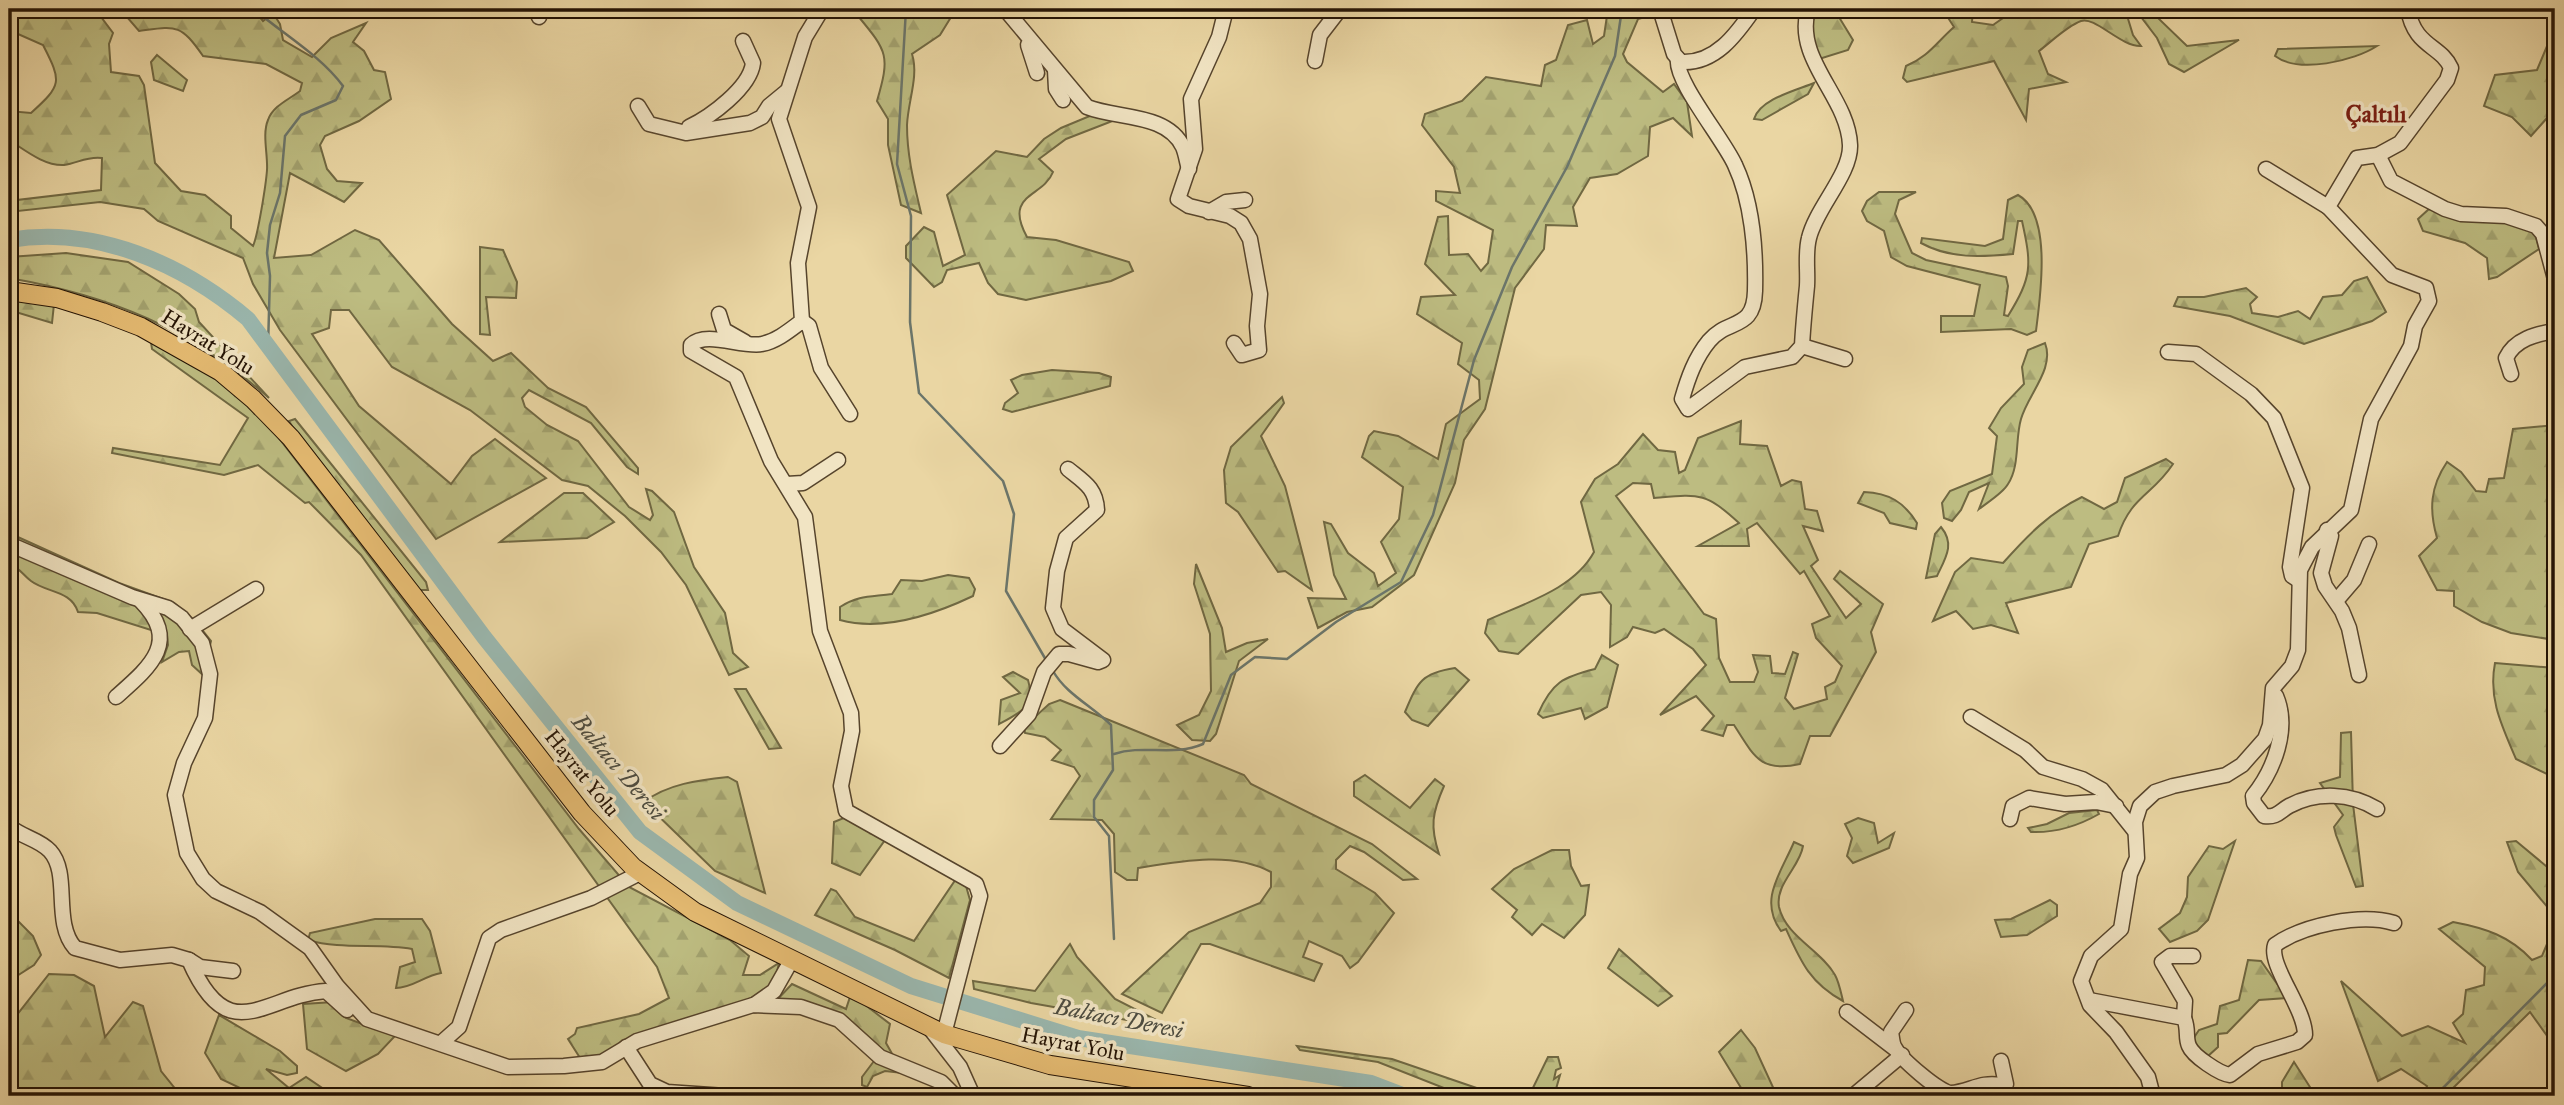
<svg xmlns="http://www.w3.org/2000/svg" width="2564" height="1105" viewBox="0 0 2564 1105" font-family="'IM FELL Great Primer',serif">
  <style>
    .forest { fill: url(#forest-firs); stroke: #706842; stroke-width: 2; fill-rule: evenodd }
    .lines { fill: none; stroke-linecap: round; stroke-linejoin: round }
    .stream { stroke: #6b756a; stroke-width: 2.5 }
    .river { stroke: #9ab7ae; stroke-width: 16 }
    .minor-casing { stroke: #56442c; stroke-width: 17 }
    .major-casing { stroke: #241304; stroke-width: 20 }
    .minor { stroke: #f1e4c3; stroke-width: 14 }
    .major { stroke: #e5bb72; stroke-width: 18 }
    .labels { text-anchor: middle; dominant-baseline: central; stroke-width: 7; stroke-linejoin: round; paint-order: stroke }
    .street-label { font-size: 21px; fill: #241304; stroke: #f1e4c3 }
    .water-label { font-size: 23px; font-style: italic; fill: #4d4c40; stroke: #f1e4c3 }
    .quarter-label { font-size: 24px; font-weight: bold; fill: #7a1f14; stroke: #f1e4c3 }
  </style>
  <defs>
    <pattern id="forest-firs" width="22" height="20" patternUnits="userSpaceOnUse" patternTransform="scale(1.75)"><rect width="22" height="20" fill="#bdbc81"/><path d="M5 1l3.5 6h-7zM16 11l3.5 6h-7z" fill="#a2a16e"/></pattern>
  </defs>
  <rect width="100%" height="100%" fill="#ead6a3"/>
  <filter id="stains"><feTurbulence type="fractalNoise" baseFrequency=".00286" numOctaves="4"/><feColorMatrix values="0 0 0 0 .2 0 0 0 0 .09 0 0 0 0 .02 0 0 0 .5 -.17"/></filter>
  <radialGradient id="worn" r=".72"><stop offset=".6" stop-color="#630" stop-opacity="0"/><stop offset="1" stop-color="#630" stop-opacity=".3"/></radialGradient>
  <!-- forest -->
  <g class="forest">
    <path d="M9 9H95L113 33 109 44 111 72 139 76 144 85 155 163 181 191 205 195 231 216V228L253 246C258 235 266 184 267 170 268 155 262 134 268 120 273 106 288 100 300 91L302 83 266 64 203 56C180 23 176 26 139 31L120 9H253L263 21 273 13 280 24 283 40 312 57 331 38 366 23 353 42 364 51 374 70 385 72 391 99 359 121 325 136 320 145 327 169 337 181 362 183 344 202 290 173 274 258 311 255 355 230 379 240 452 324 493 361 511 353 548 388 586 407 638 468V474L627 467 591 423 529 390 522 398 525 407 547 425 578 441 629 507 650 520 653 515 646 489 652 491 674 512 694 567 725 613 733 653 748 667 729 675 686 585 661 552 625 516 588 486 562 480 470 410 392 367 349 310H331L329 328 312 334 359 406 451 484 472 456 495 439 546 478 436 539 280 330 253 284 243 258 158 221 144 209 100 202 9 212V201L101 190 102 158C87 156 78 163 64 165 44 166 25 150 9 140V111L31 113C62 85 62 82 43 45L9 30Z"/>
    <path d="M860 9H956L940 35 912 54C919 76 908 101 907 125 907 156 914 183 921 213L901 205 888 145V119L877 101C890 56 888 52 858 16Z"/>
    <polygon points="1608,9 1644,9 1652,15 1638,19 1623,54 1627,62 1663,92 1674,84 1687,102 1692,136 1673,118 1650,127 1648,156 1617,174 1590,178 1573,207 1577,226 1546,225 1544,249 1515,288 1485,409 1464,440 1455,483 1414,575 1372,607 1347,612 1318,628 1308,598 1346,599 1334,575 1324,522 1331,524 1348,553 1374,573 1378,586 1396,573 1381,542 1399,519 1403,487 1362,457 1369,436 1374,431 1398,436 1438,459 1446,424 1480,399 1479,380 1458,364 1462,343 1417,314 1421,297 1455,295 1425,264 1438,217 1448,216 1449,255 1468,254 1481,271 1488,263 1493,230 1436,201 1436,191 1460,193 1454,167 1422,125 1425,114 1462,101 1486,77 1541,86 1545,65 1556,60 1568,25 1587,20 1593,44 1604,36"/>
    <polygon points="1817,9 1834,9 1853,40 1848,50 1819,59 1810,30"/>
    <path d="M1931 9H1973L1972 22 1993 25 2013 11 2011 9H2125L2133 35 2141 46C2121 47 2095 16 2081 21 2067 26 2051 42 2039 51L2048 74 2066 82 2029 89 2026 120 1994 61 1907 82 1903 78 1906 66C1928 57 1936 43 1954 27L1945 13Z"/>
    <polygon points="2140,10 2156,16 2187,46 2239,40 2184,72 2169,64 2157,38 2138,13"/>
    <polygon points="2550,39 2555,40 2551,70 2555,78 2555,109 2531,136 2512,117 2484,106 2495,75 2537,70"/>
    <path d="M2377 46C2354 61 2299 74 2275 56L2278 49Z"/>
    <polygon points="157,55 187,80 183,91 154,80 151,62"/>
    <path d="M1814 83 1808 94 1762 120 1754 119C1760 99 1797 90 1814 83Z"/>
    <path d="M1092 115 1115 120 1066 139 1039 159 1053 172C1043 198 1003 193 1027 237L1056 240 1129 262 1133 271 1111 281 1026 300 998 294 988 283 979 263 947 270 942 282 934 287 906 258V246L924 227 934 232 943 266 965 255 947 195 996 151 1027 157 1044 139 1061 128Z"/>
    <path d="M1879 192H1916L1899 200 1895 214 1912 253 1926 260 2006 277 2008 286 2004 315 2008 316C2032 277 2032 266 2022 221H2018L2013 254C1981 257 1950 259 1921 243L1922 238 1985 246 2003 239 2008 200 2018 195C2053 214 2040 298 2036 331L2027 335 2011 329 1941 332V316H1974L1980 285 1907 266 1891 257 1884 231 1867 221 1862 211 1867 201Z"/>
    <polygon points="2429,209 2458,219 2513,222 2534,230 2539,249 2497,277 2489,279 2487,258 2465,243 2423,231 2418,219"/>
    <polygon points="480,247 503,250 517,282 516,298 486,297 490,335 480,334"/>
    <path d="M66 253 128 262 179 294 195 309 199 322 269 398C189 328 112 296 9 278V257Z"/>
    <polygon points="2367,277 2386,312 2372,321 2304,344 2230,316 2174,306 2178,297 2204,297 2246,288 2257,297 2250,304 2252,313 2278,317 2298,311 2310,319 2323,297 2342,295 2354,281"/>
    <polygon points="9,297 54,304 52,323 9,310"/>
    <polygon points="150,336 207,368 255,407 579,829 629,887 730,940 749,956 743,975 760,975 779,963 774,985 761,997 600,1060 582,1061 568,1039 575,1034 577,1028 639,1014 669,998 657,967 361,555 309,502 305,503 258,465 224,475 112,453 113,448 220,465 248,418 152,349"/>
    <path d="M2045 343C2055 369 2028 394 2021 419 2015 439 2020 466 2008 484 2003 493 1988 502 1979 509L1989 483 1969 492 1961 510 1952 521 1944 518 1942 503 1950 491 1992 474 1997 436 1989 428 2001 408 2024 384 2022 367 2028 350Z"/>
    <polygon points="1052,370 1099,373 1111,377 1110,386 1012,412 1003,409 1005,403 1018,393 1011,380 1022,375"/>
    <polygon points="1282,397 1284,403 1261,436 1285,486 1312,590 1285,571 1278,572 1238,512 1226,503 1224,470 1231,447"/>
    <polygon points="295,419 426,582 428,590 420,590 292,426 289,421"/>
    <path d="M1741 421 1740 444 1767 446 1781 486 1792 480 1801 482 1805 509 1817 511 1823 531 1803 526 1818 560 1811 566 1846 618 1861 604 1834 579 1840 571 1883 604 1871 632 1876 652 1830 736H1810L1800 764C1760 773 1754 756 1734 725H1727L1723 736 1702 730 1714 716 1696 696 1660 715 1706 665 1693 649 1664 629 1655 633 1633 627 1627 637 1610 647 1611 605 1601 592 1581 595 1518 654 1499 651 1485 633 1488 620C1525 603 1574 589 1594 552L1581 502 1595 479 1618 464 1643 434 1658 450 1675 452 1679 473 1685 470 1698 438ZM1633 483 1651 484 1654 498C1700 494 1705 492 1739 523L1698 546H1749L1747 529 1757 523 1800 574 1804 571 1830 616 1812 624 1816 638 1842 666 1835 682 1825 687 1827 699 1794 709 1785 698 1798 654 1793 652 1785 674 1772 673 1770 656 1753 655 1758 672 1754 682H1730L1719 658 1716 619 1704 614 1616 496Z"/>
    <path d="M2555 425V640L2511 633 2482 622 2454 606V591L2437 590 2419 556 2437 538C2429 510 2430 487 2447 462L2461 472 2476 491 2486 492 2489 479 2504 478 2513 429Z"/>
    <path d="M2166 459 2173 464C2152 496 2131 496 2118 536L2089 544 2071 587 2006 603 2018 633 1991 625 1973 629 1956 611 1933 621 1955 572 1971 558 2003 563C2027 536 2049 513 2082 497L2104 509 2117 502 2125 478Z"/>
    <path d="M1864 492C1889 493 1904 502 1917 523L1916 529 1890 523 1884 513 1858 503Z"/>
    <polygon points="564,493 583,493 614,522 587,538 500,542"/>
    <path d="M1941 527C1955 544 1946 557 1937 576L1926 578 1935 534Z"/>
    <path d="M9 533 119 583 174 603 195 621 211 641 203 675 192 665 189 651 179 652 162 662 168 645 167 635 97 613 78 612C71 590 47 593 31 581 22 574 20 568 9 564Z"/>
    <polygon points="1196,564 1222,628 1226,652 1247,643 1268,639 1239,661 1216,734 1210,741 1192,740 1177,725 1199,715 1211,691 1210,634 1194,584"/>
    <path d="M948 575 969 578 975 589 973 596C933 615 884 632 840 620V607C859 595 871 597 892 594L901 580 922 581Z"/>
    <path d="M1602 655 1618 665 1607 707 1585 719 1581 708 1543 718 1538 714C1552 682 1563 677 1595 669Z"/>
    <path d="M2495 663 2555 668V778L2516 759C2502 726 2488 699 2495 663Z"/>
    <path d="M1455 668 1469 680 1428 726 1412 720 1405 712C1418 681 1422 673 1455 668Z"/>
    <path d="M1013 672 1028 680C1036 706 1020 713 999 724L1001 700 1020 693 1003 677Z"/>
    <polygon points="735,689 746,689 781,748 769,749"/>
    <path d="M1060 700 1244 775 1251 784 1372 844 1417 879 1403 880 1364 852 1350 846 1336 860V869L1375 893 1394 913 1358 962 1350 968 1342 956 1309 941 1303 957 1322 964 1314 981 1210 944H1201L1162 1013 1122 994 1189 932 1260 903 1271 887V872C1233 851 1180 861 1138 868L1137 880H1127L1115 872 1114 834 1102 820 1051 819 1080 776 1074 767 1052 760 1061 750 1045 737 1025 733 1024 727 1049 704Z"/>
    <polygon points="2351,732 2353,804 2363,886 2356,887 2336,835 2334,827 2343,815 2320,783 2340,777 2341,733"/>
    <path d="M1365 775 1410 808 1435 779 1444 786C1432 813 1430 827 1439 854L1354 796V782Z"/>
    <path d="M728 777 737 782 765 893 715 871 644 802C667 784 699 780 728 777Z"/>
    <path d="M2097 810 2099 814C2078 826 2055 833 2031 832L2028 828 2047 824 2069 813Z"/>
    <polygon points="846,817 885,840 860,875 832,863 834,822"/>
    <polygon points="1858,818 1874,823 1878,843 1894,833 1889,848 1853,863 1847,856 1852,838 1845,824"/>
    <polygon points="2235,841 2208,920 2197,931 2170,942 2159,929 2180,913 2187,897 2188,877 2209,846 2223,849"/>
    <polygon points="2516,841 2552,871 2555,911 2549,909 2518,872 2507,842"/>
    <path d="M1794 842 1803 846C1800 867 1775 884 1779 907 1786 937 1821 950 1835 975 1839 982 1841 993 1843 1001 1810 983 1801 962 1786 929L1781 931C1758 900 1781 873 1794 842Z"/>
    <polygon points="1552,850 1569,850 1571,866 1581,886 1589,885 1585,915 1564,938 1542,924 1532,935 1512,917 1517,910 1492,889 1514,869"/>
    <polygon points="956,879 966,886 970,900 949,978 895,950 815,915 831,889 836,891 855,917 914,941"/>
    <polygon points="17,900 13,916 33,936 41,955 34,965 9,981 9,901"/>
    <polygon points="2050,900 2057,905 2057,916 2027,935 2001,937 1995,920 2011,919"/>
    <path d="M375 919H422L430 931 441 973C424 976 412 988 396 988L400 967 415 962 412 949C378 943 341 950 308 940L310 933Z"/>
    <path d="M2453 922C2485 928 2510 936 2532 960L2542 956 2555 925V1047L2530 1012 2445 1096H2422L2427 1086 2401 1069 2378 1081 2341 981 2402 1036 2428 1026 2465 1043 2453 1023 2463 1014 2466 990 2484 985 2485 967 2439 929Z"/>
    <polygon points="1070,944 1077,957 1115,999 1172,1028 1031,1003 974,989 973,981 1035,991"/>
    <polygon points="1619,949 1672,996 1658,1006 1608,968"/>
    <polygon points="2248,960 2261,961 2287,998 2259,1000 2227,1033 2218,1034 2218,1047 2208,1056 2197,1051 2193,1039 2199,1030 2217,1024 2220,1006 2239,1000"/>
    <polygon points="49,974 74,975 94,986 105,1037 133,1002 143,1006 161,1071 181,1096 9,1096 9,1025"/>
    <polygon points="792,984 846,1009 851,994 890,1024 886,1043 903,1073 885,1071 873,1076 867,1087 862,1085 862,1077 880,1053 843,1020 774,1003"/>
    <polygon points="334,1002 346,1018 395,1036 378,1054 346,1071 307,1049 303,1004"/>
    <polygon points="219,1015 280,1051 297,1066 297,1073 287,1075 266,1069 289,1088 306,1077 334,1096 257,1096 221,1079 205,1053"/>
    <polygon points="1741,1030 1755,1048 1777,1096 1746,1096 1719,1052"/>
    <polygon points="1297,1046 1392,1059 1500,1096 1464,1096 1378,1062 1300,1050"/>
    <polygon points="1548,1057 1558,1057 1561,1068 1556,1070 1554,1079 1560,1075 1554,1096 1529,1096"/>
    <polygon points="2294,1062 2315,1095 2318,1096 2282,1096 2282,1082"/>
  </g>
  <g class="lines">
    <!-- stream -->
    <g class="stream">
      <path d="M254 9C284 35 320 55 343 86L336 100 301 115 285 136 280 193 270 225 267 253 270 276 268 347"/>
      <polyline points="906,9 897,164 911,216 910,322 919,393 1003,481 1014,514 1006,591 1046,660"/>
      <path d="M1053 671C1066 694 1092 706 1111 725L1113 770 1094 800V817L1109 836 1114 939"/>
      <path d="M1114 754C1144 744 1173 757 1203 744L1231 675 1255 657 1287 659 1336 622 1401 582 1433 515 1474 360 1512 267 1567 167 1615 56 1622 9"/>
      <polyline points="2435,1096 2555,975"/>
    </g>
    <!-- river -->
    <path class="river" d="M9 240C96 225 183 264 248 319L484 637 640 832 737 903 911 986 1078 1038 1371 1083 1405 1096"/>
    <!-- minor casing -->
    <g class="minor-casing">
      <g id="minor">
        <polyline points="536,9 539,17"/>
        <path d="M822 9 805 37 779 119 809 207 798 263 802 321C790 330 777 341 762 344 742 348 706 330 691 345V351L736 377 771 461 805 517 820 631 851 713 852 731 841 786 846 811 976 884 980 896 944 1034"/>
        <path d="M1005 9 1087 107C1117 119 1167 113 1183 147 1186 154 1187 163 1189 169"/>
        <polyline points="1222,9 1224,17 1219,37 1191,99 1195,149 1178,199 1189,206 1230,216 1241,223 1250,239 1260,294 1257,326 1259,350 1242,355 1234,343"/>
        <path d="M1660 9 1674 54 1681 62C1715 64 1736 35 1754 9"/>
        <polyline points="1028,45 1037,73"/>
        <path d="M1678 59C1674 80 1724 140 1735 165 1752 201 1756 251 1755 291 1754 331 1728 318 1709 341 1695 358 1688 378 1682 399L1688 409 1745 367 1792 357 1802 346C1803 326 1805 306 1807 286 1808 271 1805 253 1809 238 1816 208 1851 174 1850 145 1848 96 1794 61 1808 9"/>
        <polyline points="1315,61 1320,35 1340,9"/>
        <polyline points="1055,70 1056,89 1063,100"/>
        <polyline points="638,106 649,124 686,133 750,123 762,117 769,106 786,92"/>
        <path d="M689 127C710 117 750 88 753 63L743 41"/>
        <polyline points="2378,155 2391,181 2445,209 2461,214 2506,216 2536,226 2543,234 2555,279"/>
        <polyline points="2266,169 2328,207"/>
        <polyline points="1209,212 1226,202 1245,200"/>
        <polyline points="719,314 724,330 745,342"/>
        <polyline points="802,321 809,326 821,368 850,414"/>
        <polyline points="1802,346 1845,359"/>
        <polyline points="2168,352 2196,354 2251,394 2274,418 2302,488 2290,567 2292,576 2298,580"/>
        <path d="M2511 374 2506 358C2515 339 2536 334 2555 331"/>
        <polyline points="787,484 803,483 838,460"/>
        <polyline points="2327,530 2331,536 2321,573 2325,586 2342,611 2349,628 2359,675"/>
        <polyline points="9,544 132,597 168,608 182,618 202,643 210,674 205,718 184,763 175,795 187,853 203,879 216,891 260,912 310,948 337,986 367,1019 508,1067 564,1066 602,1062 637,1041 753,1005 801,1007 839,1020 880,1057 941,1082 955,1096"/>
        <polyline points="2336,601 2354,580 2369,544"/>
        <polyline points="190,629 256,589"/>
        <path d="M2276 696C2290 729 2274 770 2253 796L2254 803 2264 816C2277 818 2280 811 2289 806 2317 791 2351 793 2377 809"/>
        <path d="M116 697C150 667 181 642 141 601"/>
        <polyline points="1971,717 2025,750 2043,767 2082,779 2102,790 2134,830"/>
        <path d="M1000 746 1029 714 1044 672 1059 654H1069L1098 662 1103 660 1062 629 1053 608 1057 571 1066 538 1097 510C1096 488 1084 482 1068 469"/>
        <polyline points="2010,819 2013,806 2029,798 2065,804 2096,802 2116,806"/>
        <path d="M9 826C21 837 39 839 50 851 71 874 52 922 75 948L120 960 172 955 189 960C229 1052 264 995 326 991L347 1010"/>
        <polyline points="189,960 200,967 233,971"/>
        <path d="M2089 1000 2184 1018C2189 1030 2185 1037 2189 1046 2193 1056 2220 1074 2230 1075L2258 1054 2297 1042 2305 1035C2305 1008 2268 965 2275 945 2303 925 2361 913 2394 923"/>
        <polyline points="754,1005 774,991 791,961"/>
        <path d="M1906 1010 1891 1032C1892 1036 1892 1044 1895 1048 1901 1059 1940 1093 1951 1093 1968 1092 1982 1081 2000 1085L2006 1096"/>
        <polyline points="1847,1012 1894,1048"/>
        <polyline points="2184,1018 2185,1001 2162,962 2170,956 2193,956"/>
        <polyline points="932,1031 960,1067 973,1096"/>
        <polyline points="441,1043 459,1027 489,938 501,930 591,898 640,873"/>
        <polyline points="626,1047 650,1084 667,1092 725,1096"/>
        <polyline points="2001,1061 2006,1084 2002,1088"/>
        <polyline points="1853,1096 1902,1055"/>
        <path d="M2153 1096 2148 1077 2116 1032 2090 1005 2081 981 2091 956 2121 929 2130 874 2137 858 2135 822 2140 806 2155 792 2173 786 2226 775 2242 765 2265 739 2270 725 2273 688 2292 666 2298 650 2300 570 2312 547 2351 510 2371 419 2411 346 2415 326 2429 301 2426 288 2392 275 2328 207 2357 158 2378 155 2400 143 2447 80 2451 68C2441 45 2414 47 2408 9"/>
      </g>
    </g>
    <!-- major casing -->
    <g class="major-casing">
      <polyline id="major" points="9,291 57,298 102,312 141,327 221,372 253,399 291,438 582,813 633,867 695,912 944,1034 1050,1065 1248,1096"/>
    </g>
    <!-- minor -->
    <use href="#minor" class="minor"/>
    <!-- major -->
    <use href="#major" class="major"/>
  </g>
  <g class="labels">
    <!-- street labels -->
    <g class="street-label">
      <text transform="translate(208 342) rotate(32)">Hayrat Yolu</text>
      <text transform="translate(582 773) rotate(51)">Hayrat Yolu</text>
      <text transform="translate(1073 1044) rotate(11)">Hayrat Yolu</text>
    </g>
    <!-- water labels -->
    <g class="water-label">
      <text transform="translate(619 767) rotate(50)">Baltacı Deresi</text>
      <text transform="translate(1119 1018) rotate(11)">Baltacı Deresi</text>
    </g>
    <!-- quarter labels -->
    <g class="quarter-label">
      <text x="2376" y="114">Çaltılı</text>
    </g>
  </g>
  <!-- margin -->
  <rect width="2564" height="1105" fill="none" stroke="#ead6a3" stroke-width="35"/>
  <rect x="10" y="10" width="2543" height="1084" fill="none" stroke="#241304" stroke-width="3.5"/>
  <rect x="18" y="18" width="2529" height="1070" fill="none" stroke="#241304" stroke-width="2"/>
  <rect width="100%" height="100%" filter="url(#stains)"/>
  <rect width="100%" height="100%" fill="url(#worn)"/>
</svg>
